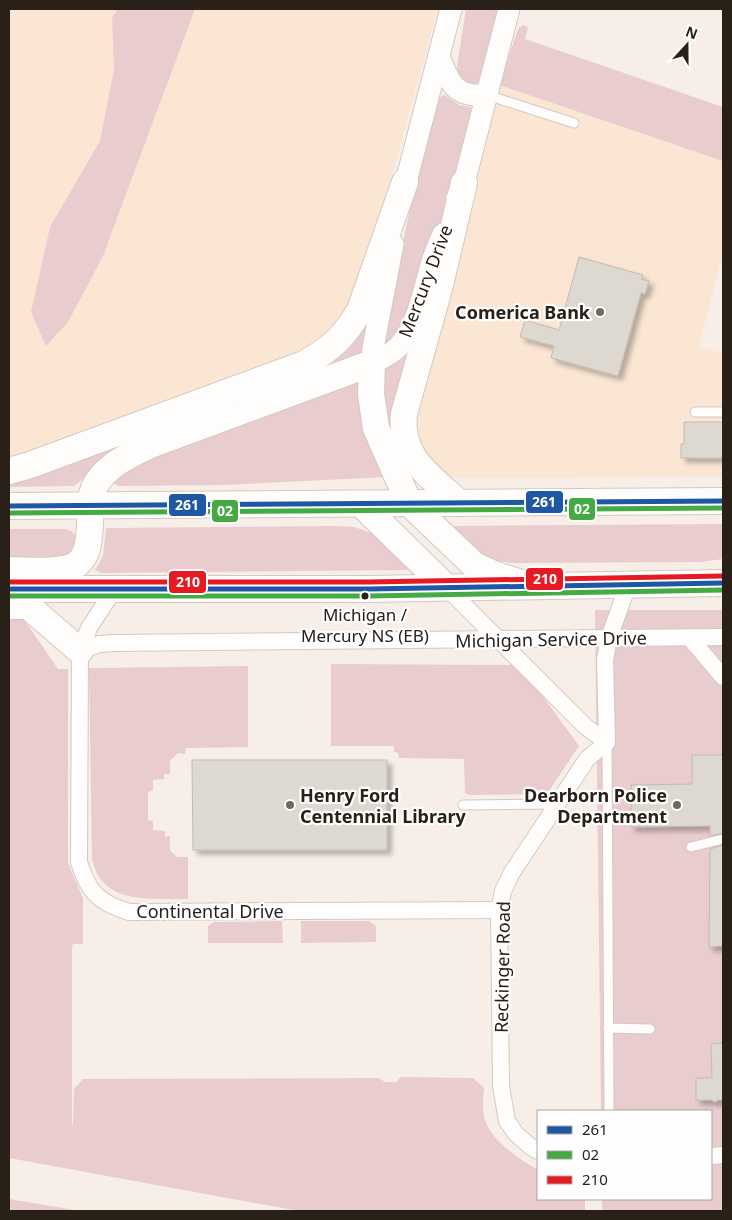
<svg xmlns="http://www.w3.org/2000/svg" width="732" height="1220" viewBox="0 0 732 1220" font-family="'Noto Sans',sans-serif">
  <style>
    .built { fill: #fbe6d4 }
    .green { fill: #e9cccd }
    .building { fill: #ded9d0; stroke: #c1bbb2; filter: url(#shadow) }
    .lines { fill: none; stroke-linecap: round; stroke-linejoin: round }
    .service-casing { stroke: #d2c9c2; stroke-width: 11 }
    .minor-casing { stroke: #d2c9c2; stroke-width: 18 }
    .tertiary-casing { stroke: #d2c9c2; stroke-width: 23 }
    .primary-casing { stroke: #d2c9c2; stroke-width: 28 }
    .service { stroke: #fefdfb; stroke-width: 9 }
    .minor { stroke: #fefdfb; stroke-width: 16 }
    .tertiary { stroke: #fefdfb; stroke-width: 21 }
    .primary { stroke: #fefdfb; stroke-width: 26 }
    .bus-1-casing { stroke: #fefefe; stroke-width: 9 }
    .bus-2-casing { stroke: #fefefe; stroke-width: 9 }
    .bus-3-casing { stroke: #fefefe; stroke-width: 9 }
    .bus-1 { stroke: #1e57a3; stroke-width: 5 }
    .bus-2 { stroke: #44aa42; stroke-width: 5 }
    .bus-3 { stroke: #e51a23; stroke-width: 5 }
    .poi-dot { fill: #716860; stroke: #fefefe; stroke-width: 2 }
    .bus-dot { fill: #292018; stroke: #fefefe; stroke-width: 2 }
    .labels { text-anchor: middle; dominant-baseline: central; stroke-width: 4.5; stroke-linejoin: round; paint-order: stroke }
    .bus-label { font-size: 17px; fill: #292018; stroke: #fefefe }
    .street-label { font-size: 18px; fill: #292018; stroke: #fefefe }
    .poi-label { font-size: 18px; font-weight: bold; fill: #292018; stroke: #fefefe; text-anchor: end }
    .line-badge { stroke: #fefefe; stroke-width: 2 }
    .badge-label { font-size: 14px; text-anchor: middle; font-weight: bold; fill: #fff }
  </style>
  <defs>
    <filter id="shadow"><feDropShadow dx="4.5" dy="4.5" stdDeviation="2.5" flood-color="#0004"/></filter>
  </defs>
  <rect width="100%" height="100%" fill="#f7efe7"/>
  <!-- built -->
  <g class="built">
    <polygon points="9,9 438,9 358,298 331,340 9,463"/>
    <polygon points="499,85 723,161 723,253 699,346 723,353 723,477 458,478 444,474 424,458 413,422"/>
  </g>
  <!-- green -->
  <g class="green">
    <polygon points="118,9 195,9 103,256 68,322 46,346 31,312 50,227 100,141 114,69 112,18"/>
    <path d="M466 9H500L483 81 472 86C462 83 458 77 457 66Z"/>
    <polygon points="523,25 528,27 525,39 723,107 723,161 499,85 518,29"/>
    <polygon points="445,95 459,105 475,108 464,151 406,326 392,344 379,345 414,193 437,104 441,96"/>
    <polygon points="370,302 368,352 105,462 74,486 9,487 9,478 295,372"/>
    <polygon points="409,342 401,405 419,476 408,476 390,448 379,365"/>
    <polygon points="363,371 387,477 225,485 119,486 113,483 129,464"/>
    <path d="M723 524V559L701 562 511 563C479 559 473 548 452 526Z"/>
    <polygon points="333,526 354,527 377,535 415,570 101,573 95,570 103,556 106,528"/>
    <polygon points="9,529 66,529 73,532 77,538 72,555 9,567"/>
    <polygon points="595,610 723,610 723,1211 602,1211 602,1199 711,1199 711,1111 601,1111"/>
    <path d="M9 615H21L58 669H68V863L83 898V944H73L72 947V1125H73L74 1089 83 1079 379 1078 385 1082H396L401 1077 473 1078 484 1088C483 1099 482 1109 485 1120 491 1140 520 1160 538 1170V1199H585V1211H299L9 1158Z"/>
    <polygon points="331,664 520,665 579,746 547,794 470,795 465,793 464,759 399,758 398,753 394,752 394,746 331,746"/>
    <path d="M248 666V747L186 748 185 754 178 753 170 761V774H164V779L153 780V790L148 792V820L153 821V830L165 831V837L170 836V850L177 857H188V899C150 898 102 906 92 859L89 668Z"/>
    <polygon points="282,921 283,943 208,943 208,926 214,922"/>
    <polygon points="301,921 369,921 376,926 376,942 301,943"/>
    <polygon points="9,1199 81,1211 9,1211"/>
  </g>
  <!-- building -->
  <g class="building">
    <polygon points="579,257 643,275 641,279 649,281 645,294 641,293 618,376 551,358 554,346 520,337 525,320 559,330"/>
    <polygon points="684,422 723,422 723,458 681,458 681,444 684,444"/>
    <polygon points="692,755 723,755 723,833 710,836 710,826 631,827 631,785 692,784"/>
    <polygon points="192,760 387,760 387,850 193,850"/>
    <polygon points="723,845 723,946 709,947 710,849"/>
    <polygon points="723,1043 723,1100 718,1100 716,1102 710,1100 696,1100 696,1078 712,1078 711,1044"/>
  </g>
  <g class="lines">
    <!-- service casing -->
    <g class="service-casing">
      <g id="service">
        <polyline points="487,95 574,123"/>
        <polyline points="695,412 723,412"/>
        <polyline points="607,743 609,1111"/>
        <polyline points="463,805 556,804"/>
        <polyline points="691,847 723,839"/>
        <polyline points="608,1028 650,1029"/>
      </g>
    </g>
    <!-- minor casing -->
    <g class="minor-casing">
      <g id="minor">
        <polyline points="446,587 586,727 607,742"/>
        <path d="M115 588 89 628 80 651 79 862C88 892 99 903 129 912L499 910"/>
        <polyline points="689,637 723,677"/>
        <polyline points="80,651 99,644 114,643 723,637"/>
        <polyline points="607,742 605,660 609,638 628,585"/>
        <polyline points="538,1151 531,1147 516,1134 507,1121 501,1086 499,910 503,891 511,874 587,759 607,742"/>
        <polyline points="711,1156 723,1155"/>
      </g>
    </g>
    <!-- tertiary casing -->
    <g class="tertiary-casing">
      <g id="tertiary">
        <path d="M439 56C449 82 454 98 487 95"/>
        <polyline points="402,197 451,9"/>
        <polyline points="457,198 464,183 509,9"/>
        <path d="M393 244 373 348 372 363C383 358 396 352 403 341 419 319 424 288 432 262 435 252 439 243 443 234"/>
      </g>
    </g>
    <!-- primary casing -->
    <g class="primary-casing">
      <g id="primary">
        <path d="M9 471 30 465 304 364C330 350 345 336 360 310L405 182"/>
        <path d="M459 503C430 475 399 458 404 414L439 289 464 183"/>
        <polyline points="361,504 446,587"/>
        <polyline points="9,506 723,501"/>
        <path d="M9 570C27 570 58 574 74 566 99 552 84 507 95 486 106 465 130 455 150 445L372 363 371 394 376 428 409 503 474 565 496 575 531 586"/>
        <polyline points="9,589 369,589 723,583"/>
        <polyline points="9,606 28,606 80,651"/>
      </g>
    </g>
    <!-- service -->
    <use href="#service" class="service"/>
    <!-- minor -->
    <use href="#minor" class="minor"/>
    <!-- tertiary -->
    <use href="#tertiary" class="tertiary"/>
    <!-- primary -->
    <use href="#primary" class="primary"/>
    <!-- bus-1 casing -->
    <g class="bus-1-casing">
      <g id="bus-1">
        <polyline points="9,506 723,501"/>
        <polyline points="9,589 369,589 723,583"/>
      </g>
    </g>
    <!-- bus-2 casing -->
    <g class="bus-2-casing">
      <g id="bus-2">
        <polyline points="9,513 723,508"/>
        <polyline points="9,596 369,596 723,590"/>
      </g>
    </g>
    <!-- bus-3 casing -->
    <g class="bus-3-casing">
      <polyline id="bus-3" points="9,582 369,582 723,576"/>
    </g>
    <!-- bus-1 -->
    <use href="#bus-1" class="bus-1"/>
    <!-- bus-2 -->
    <use href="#bus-2" class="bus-2"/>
    <!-- bus-3 -->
    <use href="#bus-3" class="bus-3"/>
  </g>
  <!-- markers -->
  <g class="poi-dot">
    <circle cx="600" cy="312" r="5"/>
    <circle cx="290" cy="805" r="5"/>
    <circle cx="677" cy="805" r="5"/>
  </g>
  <circle class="bus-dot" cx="365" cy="596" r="4.5"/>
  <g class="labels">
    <!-- bus labels -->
    <g class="bus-label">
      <text x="365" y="614">Michigan /<tspan x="365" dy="21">Mercury NS (EB)</tspan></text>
    </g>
    <!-- street labels -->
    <g class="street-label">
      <text transform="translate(425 281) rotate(-69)">Mercury Drive</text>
      <text transform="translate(551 639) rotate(-1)">Michigan Service Drive</text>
      <text x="210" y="911">Continental Drive</text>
      <text transform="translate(502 967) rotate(-89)">Reckinger Road</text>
    </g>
    <!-- poi labels -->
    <g class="poi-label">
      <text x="590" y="312">Comerica Bank</text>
      <text x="300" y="795" text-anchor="start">Henry Ford<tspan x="300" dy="21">Centennial Library</tspan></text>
      <text x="667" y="795">Dearborn Police<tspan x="667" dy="21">Department</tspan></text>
    </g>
  </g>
  <g class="line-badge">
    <rect x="525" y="490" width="39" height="24" rx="5" fill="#1e57a3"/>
    <rect x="168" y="493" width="39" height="24" rx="5" fill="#1e57a3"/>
    <rect x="568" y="497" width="28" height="24" rx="5" fill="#44aa42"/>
    <rect x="211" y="499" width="28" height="24" rx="5" fill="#44aa42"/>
    <rect x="525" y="567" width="39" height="24" rx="5" fill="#e51a23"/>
    <rect x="168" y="570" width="39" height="24" rx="5" fill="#e51a23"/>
  </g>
  <g class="badge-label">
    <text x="544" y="507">261</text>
    <text x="187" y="510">261</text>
    <text x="582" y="514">02</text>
    <text x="225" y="516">02</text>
    <text x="545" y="584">210</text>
    <text x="188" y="587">210</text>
  </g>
  <!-- border -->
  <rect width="732" height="1220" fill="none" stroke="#292018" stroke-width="20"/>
  <!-- legend -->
  <rect x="537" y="1110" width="175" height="90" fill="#fefefe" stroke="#a9a5a2"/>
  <rect x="547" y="1126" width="25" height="8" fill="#1e57a3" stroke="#a9a5a2"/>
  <text x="582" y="1135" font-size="15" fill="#292018">261</text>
  <rect x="547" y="1151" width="25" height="8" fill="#44aa42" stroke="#a9a5a2"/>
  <text x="582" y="1160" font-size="15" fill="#292018">02</text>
  <rect x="547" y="1176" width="25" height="8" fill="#e51a23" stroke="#a9a5a2"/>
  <text x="582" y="1185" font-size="15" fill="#292018">210</text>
  <!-- north arrow -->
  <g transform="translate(687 45) rotate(21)" stroke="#fefefe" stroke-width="4" paint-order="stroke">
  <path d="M0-4L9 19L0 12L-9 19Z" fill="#292018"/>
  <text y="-8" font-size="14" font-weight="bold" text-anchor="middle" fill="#292018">N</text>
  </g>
</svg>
